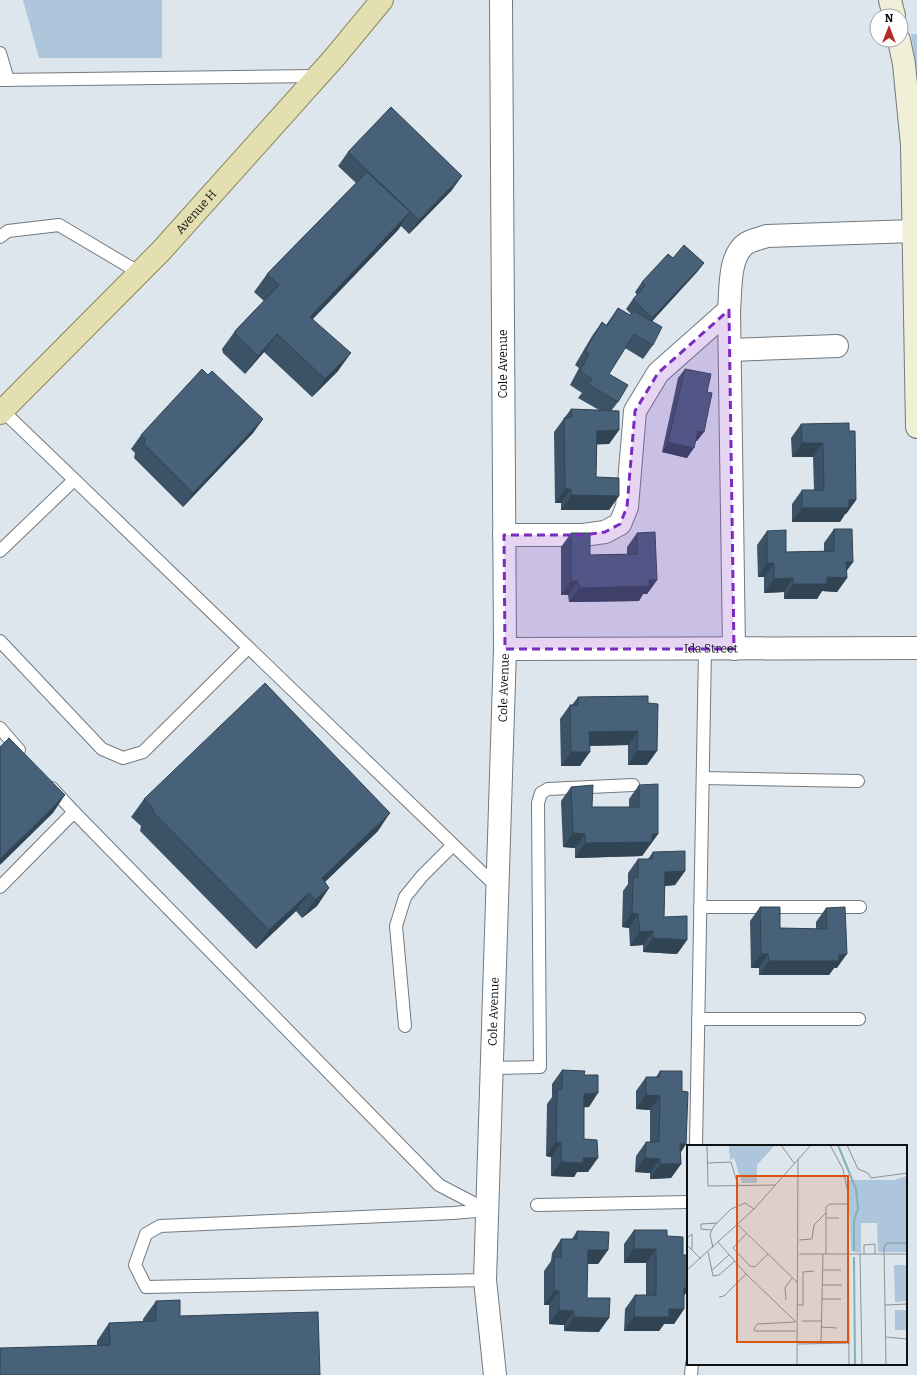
<svg xmlns="http://www.w3.org/2000/svg" width="917" height="1375" viewBox="0 0 917 1375" font-family="Bitter,serif">
  <style>
    .green { fill: #aec6dc }
    .lines { fill: none; stroke-linecap: round; stroke-linejoin: round }
    .lane-casing { stroke: #727a80; stroke-width: 14 }
    .street-casing { stroke: #727a80; stroke-width: 24 }
    .secondary-casing { stroke: #727a80; stroke-width: 24 }
    .primary-casing { stroke: #8c8958; stroke-width: 24 }
    .lane { stroke: #fff; stroke-width: 12 }
    .street { stroke: #fff; stroke-width: 22 }
    .secondary { stroke: #f1efd8; stroke-width: 22 }
    .primary { stroke: #e3dfb1; stroke-width: 22 }
    .wall { fill: #3c5367 }
    .shaded-wall { fill: #314454 }
    .building { fill: #466178; stroke: #314454 }
    .marked { fill: #7b2cbf; fill-opacity: 0.2; stroke: #7b2cbf; stroke-width: 3; stroke-dasharray: 8 5; stroke-linejoin: round }
    .labels { text-anchor: middle; dominant-baseline: central; stroke-width: 4; stroke-linejoin: round; paint-order: stroke }
    .street-label { font-size: 12px; fill: #0e1113; stroke: #fff }
    .inset-river { fill: none; stroke: #83b1b5; stroke-width: 2 }
    .inset-road { fill: none; stroke: #8a9096; stroke-width: 1 }
    .view { fill: #dd550c; fill-opacity: 0.15; stroke: #dd550c; stroke-width: 2 }
    .inset-edge { fill: none; stroke: #0e1113; stroke-width: 2 }
  </style>
  <rect width="100%" height="100%" fill="#dde5ed"/>
  <!-- green -->
  <g class="green">
    <polygon points="23,0 162,0 162,58 39,58"/>
    <polygon points="911,34 917,34 917,74"/>
  </g>
  <g class="lines">
    <!-- lane casing -->
    <g class="lane-casing">
      <g id="lane">
        <polyline points="0,53 8,80"/>
        <polyline points="0,80 317,76"/>
        <polyline points="0,237 8,231 59,225 140,273"/>
        <polyline points="2,410 498,888"/>
        <polyline points="0,551 74,480"/>
        <polyline points="0,641 102,749 123,758 143,752 248,648"/>
        <polyline points="0,728 19,750"/>
        <polyline points="703,778 858,781"/>
        <polyline points="52,788 74,812 439,1185 487,1210"/>
        <polyline points="0,887 74,812"/>
        <polyline points="700,907 860,907"/>
        <polyline points="698,1019 859,1019"/>
        <polyline points="405,1026 396,926 405,897 422,876 453,845"/>
        <polyline points="492,1068 540,1067 538,803 541,793 548,789 633,785"/>
        <polyline points="696,1146 705,649"/>
        <polyline points="537,1205 688,1202"/>
        <polyline points="485,1280 146,1287 135,1265 146,1234 160,1226 453,1213 487,1210"/>
        <polyline points="691,1375 692,1364"/>
      </g>
    </g>
    <!-- street casing -->
    <g class="street-casing">
      <g id="street">
        <polyline points="730,350 837,346"/>
        <polyline points="504,535 583,535 605,532 620,524 627,507 635,411 658,373 729,310"/>
        <path id="s1" d="M505 649 917 648"/>
        <path d="M734 649 729 310C731 290 728 255 747 243 752 240 761 238 767 236L914 231"/>
        <path id="s2" d="M495 1375 485 1280 505 649 501 0"/>
      </g>
    </g>
    <!-- secondary casing -->
    <g class="secondary-casing">
      <g id="secondary">
        <polyline points="890,0 894,16"/>
        <polyline points="899,40 904,64 912,145 917,427"/>
      </g>
    </g>
    <!-- primary casing -->
    <g class="primary-casing">
      <g id="primary">
        <path id="s3" d="M0 413 161 251 334 58 382 0"/>
      </g>
    </g>
    <!-- lane -->
    <use href="#lane" class="lane"/>
    <!-- street -->
    <use href="#street" class="street"/>
    <!-- secondary -->
    <use href="#secondary" class="secondary"/>
    <!-- primary -->
    <use href="#primary" class="primary"/>
  </g>
  <!-- wall -->
  <g class="wall">
    <polygon points="348,152 452,190 409,234 401,226 398,230 313,319 338,371 312,397 264,352 245,374 223,353 222,349 235,331 264,301 254,292 267,274 356,183 338,166"/>
    <polygon points="673,258 704,263 697,272 652,321 653,345 643,359 625,348 609,374 618,402 611,411 619,430 609,444 597,444 596,477 619,496 609,510 561,510 561,503 555,503 554,432 571,409 599,410 578,398 582,393 570,385 579,368 575,365 592,336 602,322 606,325 618,308 630,315 631,314 626,309 633,299 637,295 635,292 642,282"/>
    <polygon points="685,369 707,392 697,441 695,441 687,458 662,452 678,378"/>
    <polygon points="208,375 263,419 253,433 183,507 134,458 135,453 131,449 141,435"/>
    <polygon points="801,424 849,431 856,500 846,514 845,514 840,522 792,522 792,504 802,490 814,490 813,457 792,457 791,438"/>
    <polygon points="834,529 853,562 846,571 847,578 837,592 822,591 817,599 784,599 784,592 764,593 764,577 758,577 757,545 767,531 786,552 824,551 824,543"/>
    <polygon points="571,533 590,555 627,554 627,547 637,533 657,580 647,594 643,594 639,601 569,602 568,595 561,595 561,547"/>
    <polygon points="648,696 647,765 628,765 628,745 590,746 580,766 561,766 560,719 570,705 572,705 578,697"/>
    <polygon points="639,785 658,834 642,856 575,858 575,848 563,847 561,801 571,787 592,807 629,807 629,799"/>
    <polygon points="144,799 378,831 325,882 329,888 317,906 302,918 296,911 256,949 140,831 141,826 131,817"/>
    <polygon points="653,852 685,871 675,885 665,886 664,917 687,940 677,954 643,952 643,945 630,946 629,928 622,927 623,891 628,884 628,873 638,859 648,859"/>
    <polygon points="760,907 780,928 816,929 816,922 826,908 837,968 834,968 829,975 759,975 759,968 751,968 750,921"/>
    <polygon points="562,1070 584,1075 589,1107 584,1107 584,1139 588,1172 577,1172 574,1177 551,1176 551,1157 546,1156 547,1104 552,1097 552,1084"/>
    <polygon points="660,1071 682,1091 686,1144 681,1152 681,1164 671,1178 650,1179 650,1173 635,1172 636,1156 646,1142 650,1142 650,1110 636,1109 636,1091 646,1077 656,1077"/>
    <polygon points="634,1230 667,1236 683,1255 688,1255 688,1290 684,1296 684,1309 674,1324 664,1324 659,1331 624,1331 625,1309 635,1295 646,1295 646,1263 624,1263 624,1244"/>
    <polygon points="577,1231 608,1250 598,1264 587,1264 587,1298 599,1332 564,1331 564,1325 549,1324 549,1305 544,1305 544,1271 551,1261 552,1253 561,1239 572,1239"/>
    <polygon points="156,1301 180,1316 320,1375 97,1345 97,1341 109,1323 143,1322 143,1319"/>
  </g>
  <!-- shaded-wall -->
  <g class="shaded-wall">
    <polygon points="462,176 452,190 409,234 419,220"/>
    <polygon points="410,212 398,230 297,335 310,317"/>
    <polygon points="704,263 697,272 646,328 652,318"/>
    <polygon points="277,334 264,352 245,374 258,356"/>
    <polygon points="351,353 338,371 312,397 325,379"/>
    <polygon points="263,419 253,433 183,507 193,493"/>
    <polygon points="619,430 609,444 587,445 597,431"/>
    <polygon points="698,431 704,432 697,441 691,440"/>
    <polygon points="668,442 694,448 687,458 662,452"/>
    <polygon points="802,443 823,443 813,457 792,457"/>
    <polygon points="565,489 571,489 561,503 555,503"/>
    <polygon points="571,495 619,496 609,510 561,510"/>
    <polygon points="849,500 856,500 846,514 845,514 840,522 792,522 802,508"/>
    <polygon points="846,562 853,562 843,576"/>
    <polygon points="767,563 774,563 764,577 758,577"/>
    <polygon points="827,577 847,578 837,592 822,591 817,599 784,599 793,584"/>
    <polygon points="793,578 784,592 764,593 774,579"/>
    <polygon points="649,580 657,580 647,594 643,594 639,601 569,602 579,588"/>
    <polygon points="571,581 578,581 568,595 561,595"/>
    <polygon points="638,731 628,745 579,746 589,732"/>
    <polygon points="637,751 657,751 647,765 628,765"/>
    <polygon points="571,752 590,752 580,766 561,766"/>
    <polygon points="65,795 53,813 0,865 0,859"/>
    <polygon points="390,813 378,831 311,895 322,878"/>
    <polygon points="573,833 585,834 575,848 563,847"/>
    <polygon points="652,834 658,834 642,856 575,858 585,843"/>
    <polygon points="685,871 675,885 655,887 665,872"/>
    <polygon points="329,888 317,906 302,918 315,900"/>
    <polygon points="309,893 296,911 256,949 269,930"/>
    <polygon points="632,913 638,914 629,928 622,927"/>
    <polygon points="653,931 643,945 630,946 640,932"/>
    <polygon points="653,938 687,940 677,954 643,952"/>
    <polygon points="761,954 768,954 759,968 751,968"/>
    <polygon points="847,954 837,968 834,968 829,975 759,975 769,961"/>
    <polygon points="598,1093 589,1107 574,1108 584,1094"/>
    <polygon points="646,1095 660,1096 650,1110 636,1109"/>
    <polygon points="556,1142 561,1143 551,1157 546,1156"/>
    <polygon points="680,1144 686,1144 677,1158"/>
    <polygon points="583,1158 598,1158 588,1172 577,1172 574,1177 551,1176 561,1162"/>
    <polygon points="645,1158 660,1159 650,1173 635,1172"/>
    <polygon points="660,1164 681,1164 671,1178 650,1179"/>
    <polygon points="634,1249 656,1249 646,1263 624,1263"/>
    <polygon points="588,1250 608,1250 598,1264 578,1264"/>
    <polygon points="684,1288 688,1288 688,1290 679,1302"/>
    <polygon points="554,1291 559,1291 549,1305 544,1305"/>
    <polygon points="669,1309 684,1309 674,1324 664,1324 659,1331 624,1331 634,1317"/>
    <polygon points="559,1310 574,1311 564,1325 549,1324"/>
    <polygon points="574,1317 609,1318 599,1332 564,1331"/>
  </g>
  <!-- building -->
  <g class="building">
    <polygon points="391,107 462,176 419,220 348,152"/>
    <polygon points="367,172 410,212 310,317 351,353 325,379 277,334 258,356 236,335 235,331 279,285 267,274"/>
    <polygon points="684,245 704,263 652,318 633,299 645,286 642,282 668,254 673,258"/>
    <polygon points="618,308 630,315 634,311 662,327 653,345 634,334 609,374 628,385 618,402 588,384 592,379 580,371 589,354 585,351 602,322 607,326"/>
    <polygon points="202,369 208,375 212,371 263,419 193,493 144,444 145,439 141,435"/>
    <polygon points="685,369 711,374 707,392 712,393 704,432 698,431 694,448 668,442"/>
    <polygon points="571,409 619,411 619,430 597,431 596,477 619,478 619,496 571,495 571,489 565,489 564,418 572,417"/>
    <polygon points="849,423 849,431 855,431 856,500 849,500 849,508 802,508 802,490 824,490 823,443 802,443 801,424"/>
    <polygon points="834,529 852,529 853,562 846,562 847,578 827,577 827,584 793,584 793,578 774,579 774,563 767,563 767,531 786,530 786,552 834,551"/>
    <polygon points="655,532 657,580 649,580 649,586 579,588 578,581 571,581 571,533 590,533 590,555 637,554 637,533"/>
    <polygon points="265,683 390,813 322,878 329,888 315,900 309,893 269,930 153,812 153,808 144,799"/>
    <polygon points="648,696 648,703 658,704 657,751 637,751 638,731 589,732 590,752 571,752 570,705 578,705 578,697"/>
    <polygon points="9,738 65,795 0,859 0,747"/>
    <polygon points="658,784 658,834 652,834 652,842 585,843 585,834 573,833 571,787 593,785 592,807 639,807 639,785"/>
    <polygon points="685,851 685,871 665,872 664,917 687,916 687,940 653,938 653,931 640,932 638,914 632,913 633,877 638,878 638,859 652,859 653,852"/>
    <polygon points="760,907 780,907 780,928 827,929 826,908 845,907 847,954 839,955 839,961 769,961 768,954 761,954"/>
    <polygon points="562,1070 585,1071 584,1075 598,1075 598,1093 584,1094 584,1139 597,1140 598,1158 583,1158 584,1163 561,1162 561,1143 556,1142 557,1090 562,1089"/>
    <polygon points="660,1071 682,1071 682,1091 688,1092 686,1144 680,1144 681,1164 660,1164 660,1159 645,1158 646,1142 659,1142 660,1096 646,1095 646,1077 660,1077"/>
    <polygon points="634,1230 667,1230 667,1236 683,1237 683,1255 688,1255 688,1288 684,1288 684,1309 669,1309 669,1317 634,1317 635,1295 656,1295 656,1249 634,1249"/>
    <polygon points="577,1231 609,1232 608,1250 588,1250 587,1298 610,1298 609,1318 574,1317 574,1311 559,1310 559,1291 554,1291 554,1257 561,1257 561,1239 577,1239"/>
    <polygon points="180,1300 180,1316 318,1312 320,1375 0,1375 0,1348 110,1345 109,1323 156,1321 156,1301"/>
  </g>
  <!-- marked area -->
  <path class="marked" d="M729 310 734 649H505L504 535H583L605 532 620 524 627 507 635 411 658 373Z"/>
  <g class="labels">
    <!-- street labels -->
    <g class="street-label">
      <text stroke="none"><textPath href="#s3" startOffset="281">Avenue H</textPath></text>
      <text transform="translate(503 364) rotate(-90)">Cole Avenue</text>
      <text stroke="none"><textPath href="#s1" startOffset="206">Ida Street</textPath></text>
      <text stroke="none"><textPath href="#s2" startOffset="688">Cole Avenue</textPath></text>
      <text stroke="none"><textPath href="#s2" startOffset="364">Cole Avenue</textPath></text>
    </g>
  </g>
  <!-- overview -->
  <g transform="translate(687 1145)">
    <rect width="220" height="220" fill="#dde5ed"/>
    <path d="M88 0 70 20V38H55L47 13 43 15 42 1ZM220 31V107H191L190 78H174V108L164 106 161 35H207ZM207 120H220V156L208 157ZM208 165H220V185H208Z" fill="#aec6dc"/>
    <path class="inset-river" d="M151 0 169 44 171 64 167 75V106M167 112 168 220"/>
    <path class="inset-road" d="M20 0 21 41 89 40M94 0 107 18M143 0 156 24 161 48 162 220M160 0 171 24 181 28 184 33 220 28M21 18 44 17 51 40M139 73H152M51 80 111 138M25 85 14 84V79L30 78M59 89 46 103 63 121 68 122 81 109M0 93 5 89V104M112 95 125 94 127 80 139 68M31 97 59 129 109 177M0 100 14 114M26 103 23 89 27 81 44 64 58 58 67 64M21 107 26 131 32 130 48 116M112 109H220M139 109V62L143 59H161M173 109 175 220M177 109V100L188 99V109M0 125 67 64 124 0M136 125H154M24 126 42 110M135 140H155M32 152 37 151 59 129M135 154H154M99 155 98 143 105 133M110 160H116V127L127 126M198 160 220 159M115 176H135M108 177 70 179 67 184 68 186H109M134 182 150 183M199 192 220 194M134 198 136 109M111 199 163 198M110 220 111 14M199 220 197 102 200 98H220"/>
    <path class="view" d="M50 31H161V197H50Z"/>
    <rect width="220" height="220" class="inset-edge"/>
  </g>
  <!-- north arrow -->
  <g transform="translate(889 28)"><circle r="19" fill="#ffffff" stroke="#9fa0a1"/>
  <path d="M0-3L7 15L0 10L-7 15Z" fill="#b72827"/>
  <text y="-6" font-size="11" font-weight="bold" text-anchor="middle" fill="#0e1113">N</text>
  </g>
</svg>
